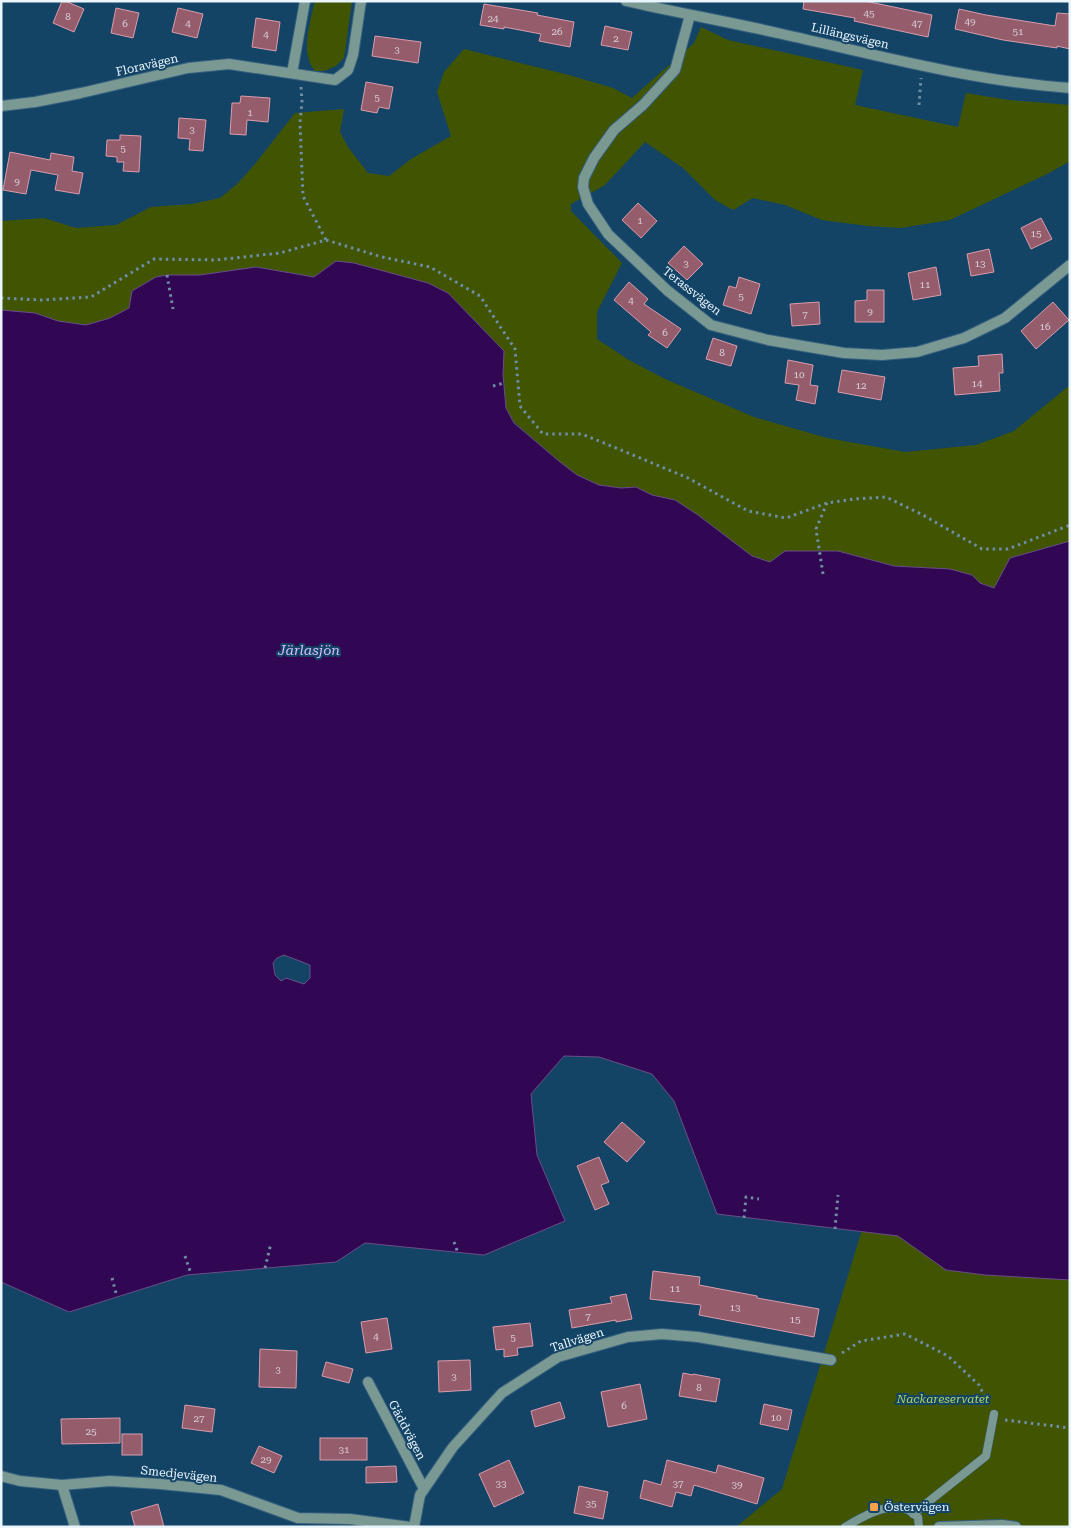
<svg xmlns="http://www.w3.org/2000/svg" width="1071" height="1528" viewBox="0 0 1071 1528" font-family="'Roboto Serif',serif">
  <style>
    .green { fill: #415402 }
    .water { fill: #310753; stroke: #694e86; fill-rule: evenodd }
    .building { fill: #955c6b; stroke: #db9cab }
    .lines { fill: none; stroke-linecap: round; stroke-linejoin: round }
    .service-casing { stroke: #36607e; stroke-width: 9 }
    .minor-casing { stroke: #36607e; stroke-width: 12 }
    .path { stroke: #6d8ea5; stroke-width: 3; stroke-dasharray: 2.5 4; stroke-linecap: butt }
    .service { stroke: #7a9993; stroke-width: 8 }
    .minor { stroke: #7a9993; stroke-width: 10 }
    .poi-dot { fill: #f7a149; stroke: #134466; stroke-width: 2 }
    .labels { text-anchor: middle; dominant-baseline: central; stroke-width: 4; stroke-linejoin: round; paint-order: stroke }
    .number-label { font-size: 10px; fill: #d6cfd8 }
    .street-label { font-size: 12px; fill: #ebf5fd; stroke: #134466 }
    .park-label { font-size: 12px; font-style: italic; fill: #b3d65c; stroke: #134466 }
    .poi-label { font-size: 12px; fill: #ebf5fd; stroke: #134466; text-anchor: start }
    .water-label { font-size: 14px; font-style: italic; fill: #d7bcfd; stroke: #134466 }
  </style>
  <rect width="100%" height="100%" fill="#134466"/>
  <!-- green -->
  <g class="green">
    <path d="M315 1H352L344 58 336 66 324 71H315C300 53 310 23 315 1Z"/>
    <polygon points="701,27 728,40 863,70 855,105 958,127 966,93 1009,100 1070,105 1070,161 1051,172 950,220 901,228 868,226 822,220 785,205 753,198 733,210 715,200 683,168 645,142 605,185 571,204 571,211 622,263 597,312 597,339 629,360 665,379 754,417 827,438 905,452 976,445 1014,431 1070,385 1070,541 1010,558 994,588 980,583 972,575 950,569 894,566 838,551 785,551 770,562 752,556 698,515 675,500 652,495 636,487 621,488 599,485 577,475 560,462 514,422 506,408 503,375 504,351 448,293 428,283 336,261 314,277 256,267 200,275 167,275 156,277 132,291 130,308 110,318 86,325 58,321 35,313 1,310 2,221 44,218 76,228 116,225 151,207 192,204 220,198 237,184 255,164 295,113 344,109 340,132 348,147 368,173 389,176 411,159 451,136 437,92 444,72 464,49 569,75 613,88 632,98 694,43"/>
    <polygon points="1070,891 1070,1527 736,1527 782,1489 862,1230"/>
  </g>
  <!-- water -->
  <path class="water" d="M336 261 354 263 428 283 448 293 504 351 503 375 506 408 514 423 560 462 577 475 599 485 621 488 636 487 652 495 675 500 698 515 752 556 770 562 785 551H838L894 566 950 569 972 575 980 583 994 588 1010 558 1070 541V1280L985 1275 946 1270 898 1236 717 1214 674 1101 652 1074 599 1057 564 1056 531 1094 537 1155 565 1221 484 1255 365 1243 336 1262 187 1275 69 1312 1 1282V310L35 313 58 321 86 325 110 318 129 308 132 291 156 277 167 275H200L256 267 314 277ZM284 955 310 965V978L304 984 286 978 281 981 275 975 273 963 277 958Z"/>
  <!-- building -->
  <g class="building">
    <polygon points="62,1 65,1 84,9 74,32 53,23"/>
    <polygon points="804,1 865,1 932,15 928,37 854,21 855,18 803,9"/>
    <polygon points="484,4 538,13 537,15 574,22 570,47 539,41 541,34 504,27 504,29 480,25"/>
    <polygon points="116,8 139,13 133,38 111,33"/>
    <polygon points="178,8 203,14 197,38 172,32"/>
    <polygon points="959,9 986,15 1055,26 1057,13 1070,14 1070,49 1057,46 1057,48 1003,40 955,29"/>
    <polygon points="256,18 280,22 276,51 252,47"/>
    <polygon points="605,26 632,32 628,50 601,45"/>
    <polygon points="375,36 421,42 418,63 372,56"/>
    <polygon points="366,82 393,87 389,109 379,107 377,113 361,110"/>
    <polygon points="241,96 270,98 268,122 247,120 246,135 230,134 232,103 240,103"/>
    <polygon points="179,118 206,120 203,151 189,150 190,139 178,138"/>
    <polygon points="120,135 141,136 139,172 123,171 124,162 117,162 117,157 106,156 107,140 120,140"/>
    <polygon points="10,152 50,160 51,153 74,157 72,171 83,173 79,194 55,190 58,175 31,170 26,194 3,190"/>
    <polygon points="638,203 657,221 641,238 622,220"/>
    <polygon points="1041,218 1052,239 1031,249 1021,228"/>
    <polygon points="684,246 703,264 687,280 668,263"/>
    <polygon points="989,249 994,272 971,276 967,254"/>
    <polygon points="936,267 941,295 913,300 908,273"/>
    <polygon points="739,277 760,284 751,314 723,305 729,286 736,288"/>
    <polygon points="629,282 648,299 644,304 681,329 667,348 648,335 651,332 614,300"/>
    <polygon points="867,290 884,290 884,322 855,322 855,301 867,300"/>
    <polygon points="819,302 820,324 792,326 790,304"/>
    <polygon points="1053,302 1069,320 1036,349 1021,331"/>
    <polygon points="713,338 737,346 731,366 706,359"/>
    <polygon points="1002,354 1003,373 999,373 1000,391 955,395 953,368 979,366 978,356"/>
    <polygon points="788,360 813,365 810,385 818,386 815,404 796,400 799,385 785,383"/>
    <polygon points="842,370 885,377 881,400 838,392"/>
    <polygon points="622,1122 645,1142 627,1162 604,1142"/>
    <polygon points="599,1157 609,1182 601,1185 609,1204 595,1210 577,1166"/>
    <polygon points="653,1271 700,1277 699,1285 757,1296 757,1298 819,1309 814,1337 699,1315 701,1305 650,1299"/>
    <polygon points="626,1294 632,1319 616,1322 616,1320 572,1328 569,1310 612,1303 610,1297"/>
    <polygon points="387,1318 392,1349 366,1353 361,1322"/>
    <polygon points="530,1323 533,1346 517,1348 518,1355 504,1357 504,1349 496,1350 493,1327"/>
    <polygon points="260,1349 297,1351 296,1388 259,1387"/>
    <polygon points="470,1360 471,1390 439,1392 438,1361"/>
    <polygon points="326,1362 353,1369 349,1383 322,1376"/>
    <polygon points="683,1373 693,1375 693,1374 720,1379 716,1402 679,1396"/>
    <polygon points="640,1384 647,1419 608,1427 601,1392"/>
    <polygon points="560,1402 565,1418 535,1427 531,1411"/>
    <polygon points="764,1404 792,1410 788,1430 760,1424"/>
    <polygon points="185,1405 215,1409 212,1432 182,1428"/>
    <polygon points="120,1418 120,1443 62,1444 61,1419"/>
    <rect x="122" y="1434" width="20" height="21"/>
    <rect x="320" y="1438" width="47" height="22"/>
    <polygon points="259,1446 282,1456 274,1473 251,1463"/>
    <polygon points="509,1460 524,1493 494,1507 479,1474"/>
    <polygon points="667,1460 716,1473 718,1465 764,1478 757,1504 694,1485 691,1496 676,1492 672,1507 640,1498 644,1480 661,1485"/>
    <polygon points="396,1466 397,1482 366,1483 366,1467"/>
    <polygon points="579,1486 608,1492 603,1519 574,1513"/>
    <polygon points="158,1504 164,1527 135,1527 131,1512"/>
  </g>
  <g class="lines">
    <!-- service casing -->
    <g class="service-casing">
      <g id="service">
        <polyline points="913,1514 986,1456 994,1414"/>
        <path d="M845 1527C862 1517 889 1501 908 1510 912 1512 915 1515 918 1517L919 1527"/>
      </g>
    </g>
    <!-- minor casing -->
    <g class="minor-casing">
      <g id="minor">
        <path d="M626 1C678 13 730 22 782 34 877 55 972 81 1070 88"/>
        <polyline points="690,15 675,70 643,105 614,130 594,158 584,178 583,187 588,204 608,234 668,291 711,325 768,340 844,353 882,355 917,352 964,338 1005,318 1070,265"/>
        <polyline points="292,73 305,1"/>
        <polyline points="1,106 35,102 81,93 188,68 229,64 335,80 348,70 353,55 361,1"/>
        <polyline points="368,1382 424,1489"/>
        <polyline points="1,1476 20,1481 62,1485 110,1481 160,1484 221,1490 298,1518 350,1519 410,1527"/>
        <polyline points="62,1485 75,1527"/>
        <polyline points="414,1527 420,1495 453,1447 502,1393 558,1357 628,1337 662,1334 698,1337 831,1360"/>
        <polyline points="939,1527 1002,1525 1016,1527"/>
      </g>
    </g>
    <!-- path -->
    <g class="path">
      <polyline points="301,87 302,102 300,123 303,196 326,240"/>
      <polyline points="919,105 921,78"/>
      <polyline points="167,275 173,309"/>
      <polyline points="1,298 41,300 91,297 154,259 216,260 280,253 326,240 382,257 430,267 480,296 515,349 520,406 543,434 582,434 686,477 748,511 786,518 827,503 854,499 886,497 923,515 982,549 1008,549 1070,525"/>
      <polyline points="493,386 504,383"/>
      <polyline points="823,574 816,529 827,503"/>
      <polyline points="744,1218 746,1197 759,1199"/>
      <polyline points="835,1229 838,1195"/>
      <polyline points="454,1242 458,1253"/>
      <polyline points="185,1256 191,1274"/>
      <polyline points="265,1268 271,1243"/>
      <polyline points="112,1278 117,1297"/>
      <polyline points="842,1353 861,1341 905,1334 948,1356 979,1385 988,1403"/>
      <polyline points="1005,1420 1070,1428"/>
    </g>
    <!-- service -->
    <use href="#service" class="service"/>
    <!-- minor -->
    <use href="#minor" class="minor"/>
  </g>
  <!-- markers -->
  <rect class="poi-dot" x="869" y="1502" width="10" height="10" rx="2.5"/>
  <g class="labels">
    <!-- number labels -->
    <g class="number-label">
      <text x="869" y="13">45</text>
      <text x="68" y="16">8</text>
      <text x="493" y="18">24</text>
      <text x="970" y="21">49</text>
      <text x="125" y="23">6</text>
      <text x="188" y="23">4</text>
      <text x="917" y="23">47</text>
      <text x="557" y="31">26</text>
      <text x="1018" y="31">51</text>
      <text x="266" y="34">4</text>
      <text x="616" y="38">2</text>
      <text x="397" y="49">3</text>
      <text x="377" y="97">5</text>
      <text x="250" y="112">1</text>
      <text x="192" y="129">3</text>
      <text x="123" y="148">5</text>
      <text x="17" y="181">9</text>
      <text x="640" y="220">1</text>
      <text x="1036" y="233">15</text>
      <text x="686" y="263">3</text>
      <text x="980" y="263">13</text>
      <text x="925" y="284">11</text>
      <text x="741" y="296">5</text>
      <text x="631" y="300">4</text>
      <text x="870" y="311">9</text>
      <text x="805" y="314">7</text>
      <text x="1045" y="326">16</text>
      <text x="665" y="332">6</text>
      <text x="722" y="352">8</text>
      <text x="799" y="374">10</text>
      <text x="977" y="383">14</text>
      <text x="861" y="385">12</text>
      <text x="675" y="1288">11</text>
      <text x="735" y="1307">13</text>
      <text x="588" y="1316">7</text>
      <text x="795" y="1319">15</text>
      <text x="376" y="1336">4</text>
      <text x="513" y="1337">5</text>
      <text x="278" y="1369">3</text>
      <text x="454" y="1376">3</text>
      <text x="699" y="1387">8</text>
      <text x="624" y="1405">6</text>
      <text x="776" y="1417">10</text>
      <text x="199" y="1418">27</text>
      <text x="91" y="1431">25</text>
      <text x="344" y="1449">31</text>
      <text x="266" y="1459">29</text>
      <text x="501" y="1483">33</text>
      <text x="678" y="1483">37</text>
      <text x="737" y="1484">39</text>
      <text x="591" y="1503">35</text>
    </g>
    <!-- street labels -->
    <g class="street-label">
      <text transform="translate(850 36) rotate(13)">Lillängsvägen</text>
      <text transform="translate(147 65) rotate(-13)">Floravägen</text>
      <text transform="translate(692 291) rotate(38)">Terassvägen</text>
      <text transform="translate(577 1340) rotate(-18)">Tallvägen</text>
      <text transform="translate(407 1430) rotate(62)">Gäddvägen</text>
      <text transform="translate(179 1474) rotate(6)">Smedjevägen</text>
    </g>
    <!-- park labels -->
    <g class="park-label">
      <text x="943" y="1399">Nackareservatet</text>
    </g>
    <!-- poi labels -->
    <g class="poi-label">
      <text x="884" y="1507">Östervägen</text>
    </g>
    <!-- water labels -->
    <g class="water-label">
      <text x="309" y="650">Järlasjön</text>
    </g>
  </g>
  <!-- border -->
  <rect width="1071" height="1528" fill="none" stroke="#ebf5fd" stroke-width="5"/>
</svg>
